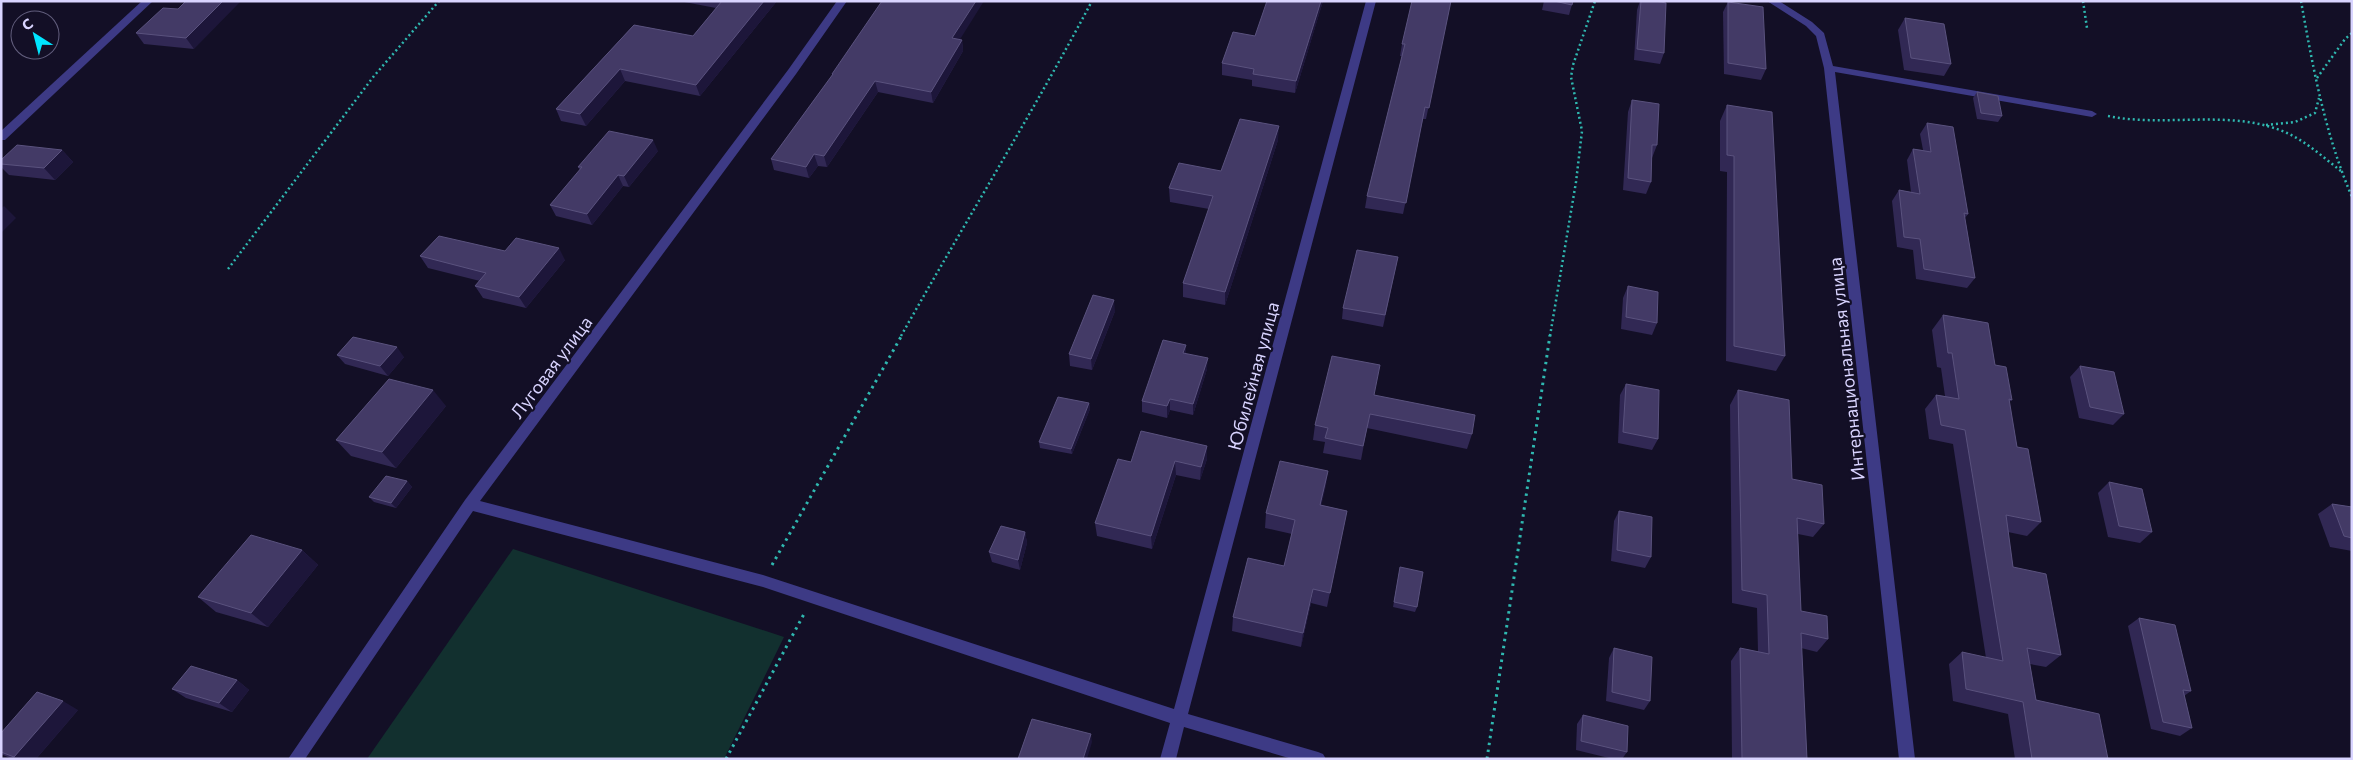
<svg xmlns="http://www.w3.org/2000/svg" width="2353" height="760" viewBox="0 0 2353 760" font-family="Commissioner,sans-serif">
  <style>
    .green { fill: #12302f }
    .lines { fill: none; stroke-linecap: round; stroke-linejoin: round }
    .path-far1 { stroke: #2fb8b0; stroke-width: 2.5; stroke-dasharray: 2 3; stroke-linecap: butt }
    .path { stroke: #2fb8b0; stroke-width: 3; stroke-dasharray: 2.5 4.5; stroke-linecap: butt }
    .minor { fill: #3d3a85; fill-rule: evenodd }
    .wall { fill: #312854 }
    .shaded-wall { fill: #1d163a }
    .building { fill: #433a66; stroke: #5a527e }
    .labels { text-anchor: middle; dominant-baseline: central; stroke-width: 4.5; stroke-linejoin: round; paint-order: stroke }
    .street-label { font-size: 18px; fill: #d9d4ff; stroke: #130f26 }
  </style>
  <rect width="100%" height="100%" fill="#130f26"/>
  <!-- green -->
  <polygon class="green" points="513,549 784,637 724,759 367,759"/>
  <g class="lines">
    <!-- path-far1 -->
    <g class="path-far1">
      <polyline points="2083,1 2087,28"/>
      <path d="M2301 1C2313 68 2325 134 2352 197"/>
      <polyline points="2317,78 2345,39 2352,33"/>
      <path d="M2108 116C2166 128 2232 108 2287 133 2307 142 2324 158 2341 171"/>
      <polyline points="2266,125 2295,122 2315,113 2319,98"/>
      <polyline points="228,269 374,76 439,1"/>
      <path d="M901 336C964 224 1032 114 1092 1"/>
      <polyline points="1550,336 1576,182 1582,131 1571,77 1573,65 1595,1"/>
    </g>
    <!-- path -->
    <g class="path">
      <polyline points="772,565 902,335"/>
      <polyline points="726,759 804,614"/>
      <polyline points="1487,759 1550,335"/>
    </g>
    <!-- minor -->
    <g class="minor">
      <polygon points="142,1 153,1 5,140 1,140 1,131"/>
      <polygon points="837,1 847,1 796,74 480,501 763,575 1174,709 1366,1 1376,1 1188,714 1318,752 1323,754 1326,759 1292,759 1184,727 1176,759 1160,759 1170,723 763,587 473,511 305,759 288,759 465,500 788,70"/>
      <polygon points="1767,1 1779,1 1812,22 1824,33 1833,66 2092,111 2097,114 2092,117 1835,72 1915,759 1899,759 1824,68 1816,36 1806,26"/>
    </g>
  </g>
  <!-- wall -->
  <g class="wall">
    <polygon points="679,1 777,1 700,96 625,81 586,126 561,121 556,109 634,25 693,36 716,8"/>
    <polygon points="1323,1 1295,93 1252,86 1252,80 1222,75 1222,63 1255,36"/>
    <polygon points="1451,1 1426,119 1423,119 1403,214 1365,208 1367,196 1402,56 1400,56 1402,44"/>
    <polygon points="1544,1 1573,1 1569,15 1542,10"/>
    <polygon points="1640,1 1655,1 1664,53 1660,64 1634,60 1637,10"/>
    <polygon points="1728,2 1766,69 1761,80 1724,74 1723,12"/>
    <polygon points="178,9 194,49 144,44 136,33"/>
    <polygon points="1905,18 1951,64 1944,76 1904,70 1898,30"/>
    <polygon points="960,40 962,40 963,51 933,103 878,92 827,167 818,166 809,178 774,170 771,159 832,76 832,74"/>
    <polygon points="1977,92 2002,116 1998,122 1977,119 1973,98"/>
    <polygon points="1632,100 1657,145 1652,158 1651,182 1646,194 1623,190 1628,112"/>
    <polygon points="1727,105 1785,356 1776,371 1726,361 1727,172 1720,171 1720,121"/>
    <polygon points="1927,123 1968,214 1965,218 1975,278 1967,288 1916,279 1913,250 1897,247 1892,201 1899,190 1911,192 1907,160 1913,149 1923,150 1920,134"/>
    <polygon points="1278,140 1225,305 1183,297 1183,283 1209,209 1170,202 1169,188 1221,171"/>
    <polygon points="62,150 73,162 55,180 9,175 1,167 1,160"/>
    <polygon points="658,151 629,187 623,186 592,225 556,216 550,205 580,170 578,167"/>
    <polygon points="505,251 565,260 526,308 483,298 475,286 480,281 428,268 420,256"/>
    <polygon points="1398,257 1383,327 1342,319 1343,308"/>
    <polygon points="1628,286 1657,323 1652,335 1621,329 1623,298"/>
    <polygon points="1115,311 1092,370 1070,366 1069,354"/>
    <polygon points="1943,315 1995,365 2012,400 2009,402 2017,447 2041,522 2027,536 2008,532 2013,567 2061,655 2046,667 2030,664 2036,700 2108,759 2015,759 2008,714 1953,701 1949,664 1962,652 1986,658 1953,444 1929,439 1925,409 1936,395 1945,396 1941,368 1937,367 1932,330"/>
    <polygon points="1186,354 1207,369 1193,415 1170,410 1167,418 1142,412 1142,401"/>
    <polygon points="337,355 404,357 388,376 345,364"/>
    <polygon points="2080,366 2124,414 2113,425 2079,418 2070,377"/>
    <polygon points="1626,384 1658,439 1652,450 1618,443 1620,395"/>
    <polygon points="1738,390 1792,479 1824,524 1813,537 1798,534 1801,611 1828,639 1817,652 1801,648 1807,759 1732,759 1731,661 1740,648 1758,652 1757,608 1732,603 1730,405"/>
    <polygon points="1374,395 1472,434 1467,449 1367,428 1361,460 1323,453 1325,442 1313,440 1315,425"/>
    <polygon points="1089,403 1090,409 1072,454 1040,448 1039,442"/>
    <polygon points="446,406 396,468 351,456 336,440"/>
    <polygon points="1207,459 1200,480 1176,475 1152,549 1097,536 1095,523 1131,462"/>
    <polygon points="1328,471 1321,505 1347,511 1327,607 1311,603 1301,647 1232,631 1233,617 1284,566 1292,534 1265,528 1266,513"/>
    <polygon points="407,481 412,487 396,508 374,502 369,497"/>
    <polygon points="2109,482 2152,532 2140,543 2108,537 2098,493"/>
    <polygon points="2332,504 2352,507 2352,551 2330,547 2318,514"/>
    <polygon points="1619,511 1651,557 1645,568 1611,561 1614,521"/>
    <polygon points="1025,532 1027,543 1020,570 992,562 989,552"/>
    <polygon points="302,550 318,565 268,627 216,612 198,597"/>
    <polygon points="1400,567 1417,607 1415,612 1393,607"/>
    <polygon points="2139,618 2191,691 2184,696 2192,728 2180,736 2151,729 2128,626"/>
    <polygon points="1614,648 1650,701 1644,710 1606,701 1609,658"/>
    <polygon points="237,680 249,690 232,712 186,698 172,689"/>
    <polygon points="78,710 36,759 12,759 1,754 1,733"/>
    <polygon points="1583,715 1627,752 1622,759 1613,759 1576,750 1577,724"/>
  </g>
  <!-- shaded-wall -->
  <g class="shaded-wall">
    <polygon points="223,1 241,1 194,49 186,38"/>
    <polygon points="764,1 777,1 700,96 696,85"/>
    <polygon points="976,1 984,1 954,49 952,38"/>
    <polygon points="1321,1 1323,1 1295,93 1296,81"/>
    <polygon points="962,40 963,51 933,103 931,92"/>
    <polygon points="620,69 625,81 586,126 580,114"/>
    <polygon points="875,81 878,92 827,167 824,156"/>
    <polygon points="1279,126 1278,140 1225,305 1225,292"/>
    <polygon points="653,140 658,151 629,187 624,176"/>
    <polygon points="62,150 73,162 55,180 44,168"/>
    <polygon points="814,154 818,166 809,178 806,167"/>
    <polygon points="618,175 623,186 592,225 587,214"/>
    <polygon points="4,206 16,218 1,233 1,209"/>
    <polygon points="559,248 565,260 526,308 519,297"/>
    <polygon points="1114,300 1115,311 1092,370 1091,359"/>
    <polygon points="1186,345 1186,356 1183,353"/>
    <polygon points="397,347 404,357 388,376 380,366"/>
    <polygon points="1208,358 1207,369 1193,415 1193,404"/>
    <polygon points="433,390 446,406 396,468 382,452"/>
    <polygon points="1170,399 1170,410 1167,418 1167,406"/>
    <polygon points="1089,403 1090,409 1072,454 1071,449"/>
    <polygon points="1207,446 1207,459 1200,480 1201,467"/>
    <polygon points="1175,461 1176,475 1152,549 1151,536"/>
    <polygon points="1328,471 1326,486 1318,520 1320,505"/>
    <polygon points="407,481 412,487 396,508 391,503"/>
    <polygon points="1025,532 1027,543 1020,570 1018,560"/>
    <polygon points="302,550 318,565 268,627 251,613"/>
    <polygon points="1313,589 1311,603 1301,647 1303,633"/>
    <polygon points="237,680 249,690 232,712 219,703"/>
    <polygon points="63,701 78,710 36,759 18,759 14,757"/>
    <polygon points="1091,734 1092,742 1087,759 1083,759"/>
  </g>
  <!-- building -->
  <g class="building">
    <polygon points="186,1 223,1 186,38 136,33 163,8 178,9"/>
    <polygon points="722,1 764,1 696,85 620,69 580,114 556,109 634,25 693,36"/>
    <polygon points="882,1 976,1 952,38 962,40 931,92 875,81 824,156 814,154 806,167 771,159 833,74 832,74"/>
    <polygon points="1267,1 1321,1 1296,81 1253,74 1254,69 1222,63 1233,32 1255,36"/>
    <polygon points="1412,1 1451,1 1429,108 1425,107 1406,203 1367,196 1405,44 1402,44"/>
    <polygon points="1554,1 1573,1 1572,5"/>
    <polygon points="1641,1 1655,1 1666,3 1664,53 1637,49"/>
    <polygon points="1728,2 1763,7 1766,69 1728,63"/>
    <polygon points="1905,18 1944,24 1951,64 1911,58"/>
    <polygon points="1977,92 1998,96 2002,116 1981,113"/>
    <polygon points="1632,100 1659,104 1657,145 1652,145 1651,182 1628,178"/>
    <polygon points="1727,105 1772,112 1785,356 1734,346 1734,156 1727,155"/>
    <polygon points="1240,119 1279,126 1225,292 1183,283 1213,196 1169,188 1179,163 1221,171"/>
    <polygon points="1927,123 1953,127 1968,214 1964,213 1975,278 1924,269 1920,239 1904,237 1899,190 1920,194 1913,149 1931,152"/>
    <polygon points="609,131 653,140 624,176 618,175 587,214 550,205 582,167 578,167"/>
    <polygon points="17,145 62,150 44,168 1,164 1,160"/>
    <polygon points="439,236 505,251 516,238 559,248 519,297 475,286 486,273 420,256"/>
    <polygon points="1357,250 1398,257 1385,315 1343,308"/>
    <polygon points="1628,286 1658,292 1657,323 1626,317"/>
    <polygon points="1093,295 1114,300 1091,359 1069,354"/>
    <polygon points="1943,315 1988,323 1995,365 2006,367 2012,400 2009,399 2017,447 2028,449 2041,522 2006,515 2013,567 2046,574 2061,655 2027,648 2036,700 2099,714 2108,759 2032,759 2023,702 1966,689 1962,652 2003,661 1965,430 1941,425 1936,395 1959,399 1952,353 1948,353"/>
    <polygon points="353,337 397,347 380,366 337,355"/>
    <polygon points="1163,340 1186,345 1183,353 1208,358 1193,404 1170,399 1167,406 1142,401"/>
    <polygon points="1332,356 1380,365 1374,395 1475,415 1472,434 1370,414 1363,446 1325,438 1328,428 1315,425"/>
    <polygon points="2080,366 2114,372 2124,414 2090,407"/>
    <polygon points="389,379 433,390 382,452 336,440"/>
    <polygon points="1626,384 1659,390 1658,439 1623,432"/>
    <polygon points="1738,390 1789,400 1792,479 1822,485 1824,524 1797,518 1801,611 1827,616 1828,639 1801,633 1807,759 1742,759 1740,648 1769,654 1767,595 1742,590"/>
    <polygon points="1058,397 1089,403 1071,449 1039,442"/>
    <polygon points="1141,431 1207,446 1201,467 1175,461 1151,536 1095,523 1118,459 1131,462"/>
    <polygon points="1280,461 1328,471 1320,505 1347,511 1330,593 1313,589 1303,633 1233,617 1248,558 1284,566 1295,520 1266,513"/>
    <polygon points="386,476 407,481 391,503 369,497"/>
    <polygon points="2109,482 2142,489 2152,532 2119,526"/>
    <polygon points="2332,504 2352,507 2352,538 2344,536"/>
    <polygon points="1619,511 1652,517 1651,557 1617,550"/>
    <polygon points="1001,526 1025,532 1018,560 989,552"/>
    <polygon points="251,535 302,550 251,613 198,597"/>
    <polygon points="1400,567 1423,572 1417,607 1394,602"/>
    <polygon points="2139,618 2175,625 2191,691 2183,690 2192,728 2163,722"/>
    <polygon points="1614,648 1652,657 1650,701 1612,692"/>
    <polygon points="191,666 237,680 219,703 172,689"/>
    <polygon points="37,692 63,701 14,757 1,752 1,733"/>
    <polygon points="1583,715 1628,726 1627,752 1581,741"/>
    <polygon points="1032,719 1091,734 1083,759 1018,759"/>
  </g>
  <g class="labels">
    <!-- street labels -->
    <g class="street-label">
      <text transform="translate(551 367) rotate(-53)">Луговая улица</text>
      <text transform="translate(1846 369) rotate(-96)">Интернациональная улица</text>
      <text transform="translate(1253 376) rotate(-75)">Юбилейная улица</text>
    </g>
  </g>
  <!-- border -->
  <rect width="2353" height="760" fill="none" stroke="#d9d4ff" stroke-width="5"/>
  <!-- north arrow -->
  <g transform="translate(35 35) rotate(324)"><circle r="24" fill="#130f26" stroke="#625e7d"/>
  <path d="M0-4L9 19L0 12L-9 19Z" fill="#00e5ff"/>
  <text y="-8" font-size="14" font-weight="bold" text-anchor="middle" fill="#d9d4ff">С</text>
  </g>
</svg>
